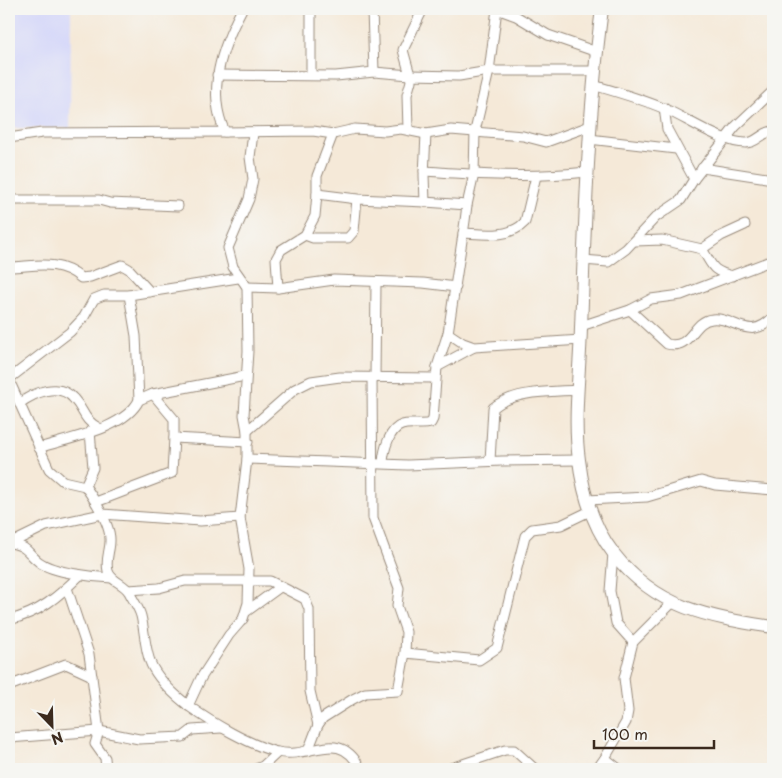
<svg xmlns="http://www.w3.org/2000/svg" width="782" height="778" viewBox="0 0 782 778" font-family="'Playpen Sans',sans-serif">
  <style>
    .built { fill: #d6d8f9 }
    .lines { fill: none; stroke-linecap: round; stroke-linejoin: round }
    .minor-casing { stroke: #988a7b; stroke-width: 11 }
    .secondary-casing { stroke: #988a7b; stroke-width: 14 }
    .minor { stroke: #fff; stroke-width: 9 }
    .secondary { stroke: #fff; stroke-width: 12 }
  </style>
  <rect width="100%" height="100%" fill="#f6f6f2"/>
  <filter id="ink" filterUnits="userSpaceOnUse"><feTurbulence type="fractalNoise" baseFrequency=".02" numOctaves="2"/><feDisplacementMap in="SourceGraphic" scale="10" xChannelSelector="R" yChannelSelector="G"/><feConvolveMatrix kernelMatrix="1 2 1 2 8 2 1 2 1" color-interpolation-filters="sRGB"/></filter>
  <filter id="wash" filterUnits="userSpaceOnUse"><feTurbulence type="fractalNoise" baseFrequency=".0096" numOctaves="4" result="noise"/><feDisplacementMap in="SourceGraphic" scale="20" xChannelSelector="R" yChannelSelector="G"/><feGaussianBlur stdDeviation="1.12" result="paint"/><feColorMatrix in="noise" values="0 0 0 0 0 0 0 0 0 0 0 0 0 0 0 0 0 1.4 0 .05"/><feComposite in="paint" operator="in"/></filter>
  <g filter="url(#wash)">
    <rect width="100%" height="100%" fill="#f5e9d8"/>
    <!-- built -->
    <polygon class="built" points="9,9 71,9 70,128 9,128"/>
  </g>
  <g filter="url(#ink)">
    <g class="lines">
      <!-- minor casing -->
      <g class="minor-casing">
        <g id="minor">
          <polyline points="311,9 311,75"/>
          <polyline points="497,9 516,16 548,35 597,52"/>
          <polyline points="374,72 410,75 403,50 423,9"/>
          <polyline points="217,75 336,76 374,72 372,9"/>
          <path d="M593 85C617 92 642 99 665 109 688 119 722 143 746 143 757 143 762 132 773 131"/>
          <polyline points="664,108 667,129 694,179"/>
          <polyline points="408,130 407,95 411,81 410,75 459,76 489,71 497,9"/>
          <polyline points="225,132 313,131 333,134 355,129 385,131 401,129 426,134 451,130 523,136 546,142 590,126"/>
          <polyline points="333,134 317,176 317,194 357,199"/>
          <path d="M9 138 42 133 225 132C206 91 222 47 242 9"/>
          <polyline points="589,139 676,149"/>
          <polyline points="702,168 773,179"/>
          <path d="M424 171C479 175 532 178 587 172"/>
          <polyline points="9,200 99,200 110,203 178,206"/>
          <polyline points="467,205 474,174 475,131 489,71 594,71"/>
          <path d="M463 233C483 234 509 239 525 222L536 176"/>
          <polyline points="305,235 313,238 348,238 354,231 357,199 425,202"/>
          <path d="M635 241 662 240 702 249C713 266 711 271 733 276"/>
          <polyline points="702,249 721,236 745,225"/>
          <polyline points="583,260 608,262 626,249 656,217 681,200 694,179 735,127 773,91"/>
          <path d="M9 267C37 266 58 259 81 278L90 277 122 265 129 269 150 292"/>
          <polyline points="247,287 278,288 334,280 423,283 456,287"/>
          <polyline points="278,288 276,259 281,250 305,235 315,216 317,194"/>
          <polyline points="129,295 136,336 139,400"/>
          <path d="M630 310 667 344C692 350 692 321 712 319 733 316 750 343 773 317"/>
          <polyline points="581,326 630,310 651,299 681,295 773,260"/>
          <polyline points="448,333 463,343 474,347 581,340"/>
          <polyline points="437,367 474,347"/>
          <polyline points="375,378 376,282"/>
          <polyline points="9,379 70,332 84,317 94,299 104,295 129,295 238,278"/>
          <path d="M9 380 49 469 63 481 85 486C94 499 111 525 110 541 110 551 105 560 108 571 111 582 124 583 129 592 133 600 139 608 141 616 145 632 145 654 153 668 161 682 177 697 190 707 212 723 250 745 277 752 312 760 338 726 361 769"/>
          <polyline points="153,394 245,376"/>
          <path d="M20 403C34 393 59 381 74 399 85 411 82 419 99 428"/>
          <polyline points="247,431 295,389 311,381 340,377 435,378"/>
          <path d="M39 448C69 438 125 429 139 400L153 394 174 419V438L248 442"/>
          <polyline points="247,459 408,465 502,461 579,460"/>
          <path d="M490 461 493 408C514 390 552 392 578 390"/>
          <path d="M383 462C384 450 389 429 402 425 411 422 421 426 431 423L433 419 437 367 448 333 465 221 467 205 425 202 424 175 426 134"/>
          <polyline points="85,486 93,468 90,431"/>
          <polyline points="587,500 647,497 701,481 715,485 773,490"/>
          <polyline points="96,502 172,473 174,438"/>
          <path d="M11 543C30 548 26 552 39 562 54 573 94 577 112 578"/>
          <polyline points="9,544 46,526 102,514 200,521 240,518"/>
          <polyline points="613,553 610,591 616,623 633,642 624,678 628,711 626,722 605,758 619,769"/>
          <polyline points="67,588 89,654 99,731 95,744 105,758 106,769"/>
          <polyline points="128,590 159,588 185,581 270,581 305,599 309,609 310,691 318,725"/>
          <polyline points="247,611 280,587"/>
          <path d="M9 620C39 613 58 597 80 575"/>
          <polyline points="633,642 672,603"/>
          <polyline points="405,653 479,660 497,648 525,536 532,529 561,525 590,511"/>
          <polyline points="9,686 66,664 92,676"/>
          <polyline points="188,706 201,678 229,635 243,619 248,603 249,569 240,518 247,459 247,431 244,415 248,351 247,287 233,267 228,248 249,199 253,179 250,157 253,133"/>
          <polyline points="9,738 99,731 139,739 183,737 192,730 221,728"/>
          <polyline points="308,751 318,725 323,718 353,699 365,693 398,691 405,653 406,632 397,606 399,588 373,518 372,378"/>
          <polyline points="256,769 263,766 278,752"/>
          <polyline points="448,769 505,750 514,750 535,769"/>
          <polyline points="597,769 605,758"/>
        </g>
      </g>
      <!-- secondary casing -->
      <g class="secondary-casing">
        <path id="secondary" d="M602 9C588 115 585 221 581 328 580 372 573 417 579 460 583 494 593 527 614 554 657 609 709 617 773 627"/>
      </g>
      <!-- minor -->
      <use href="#minor" class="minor"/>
      <!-- secondary -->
      <use href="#secondary" class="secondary"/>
    </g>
  </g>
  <!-- margin -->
  <rect width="782" height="778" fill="none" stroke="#f6f6f2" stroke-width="30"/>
  <!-- north arrow -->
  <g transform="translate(52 726) rotate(157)" stroke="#f6f6f2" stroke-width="4" paint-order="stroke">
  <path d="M0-4L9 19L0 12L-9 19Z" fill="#3b2a1e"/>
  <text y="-8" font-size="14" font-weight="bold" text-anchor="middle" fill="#3b2a1e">N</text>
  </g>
  <!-- scale -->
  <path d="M594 740v8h120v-8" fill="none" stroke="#3b2a1e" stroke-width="2.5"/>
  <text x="602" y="740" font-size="15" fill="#3b2a1e" stroke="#f6f6f2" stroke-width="4" paint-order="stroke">100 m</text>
</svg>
